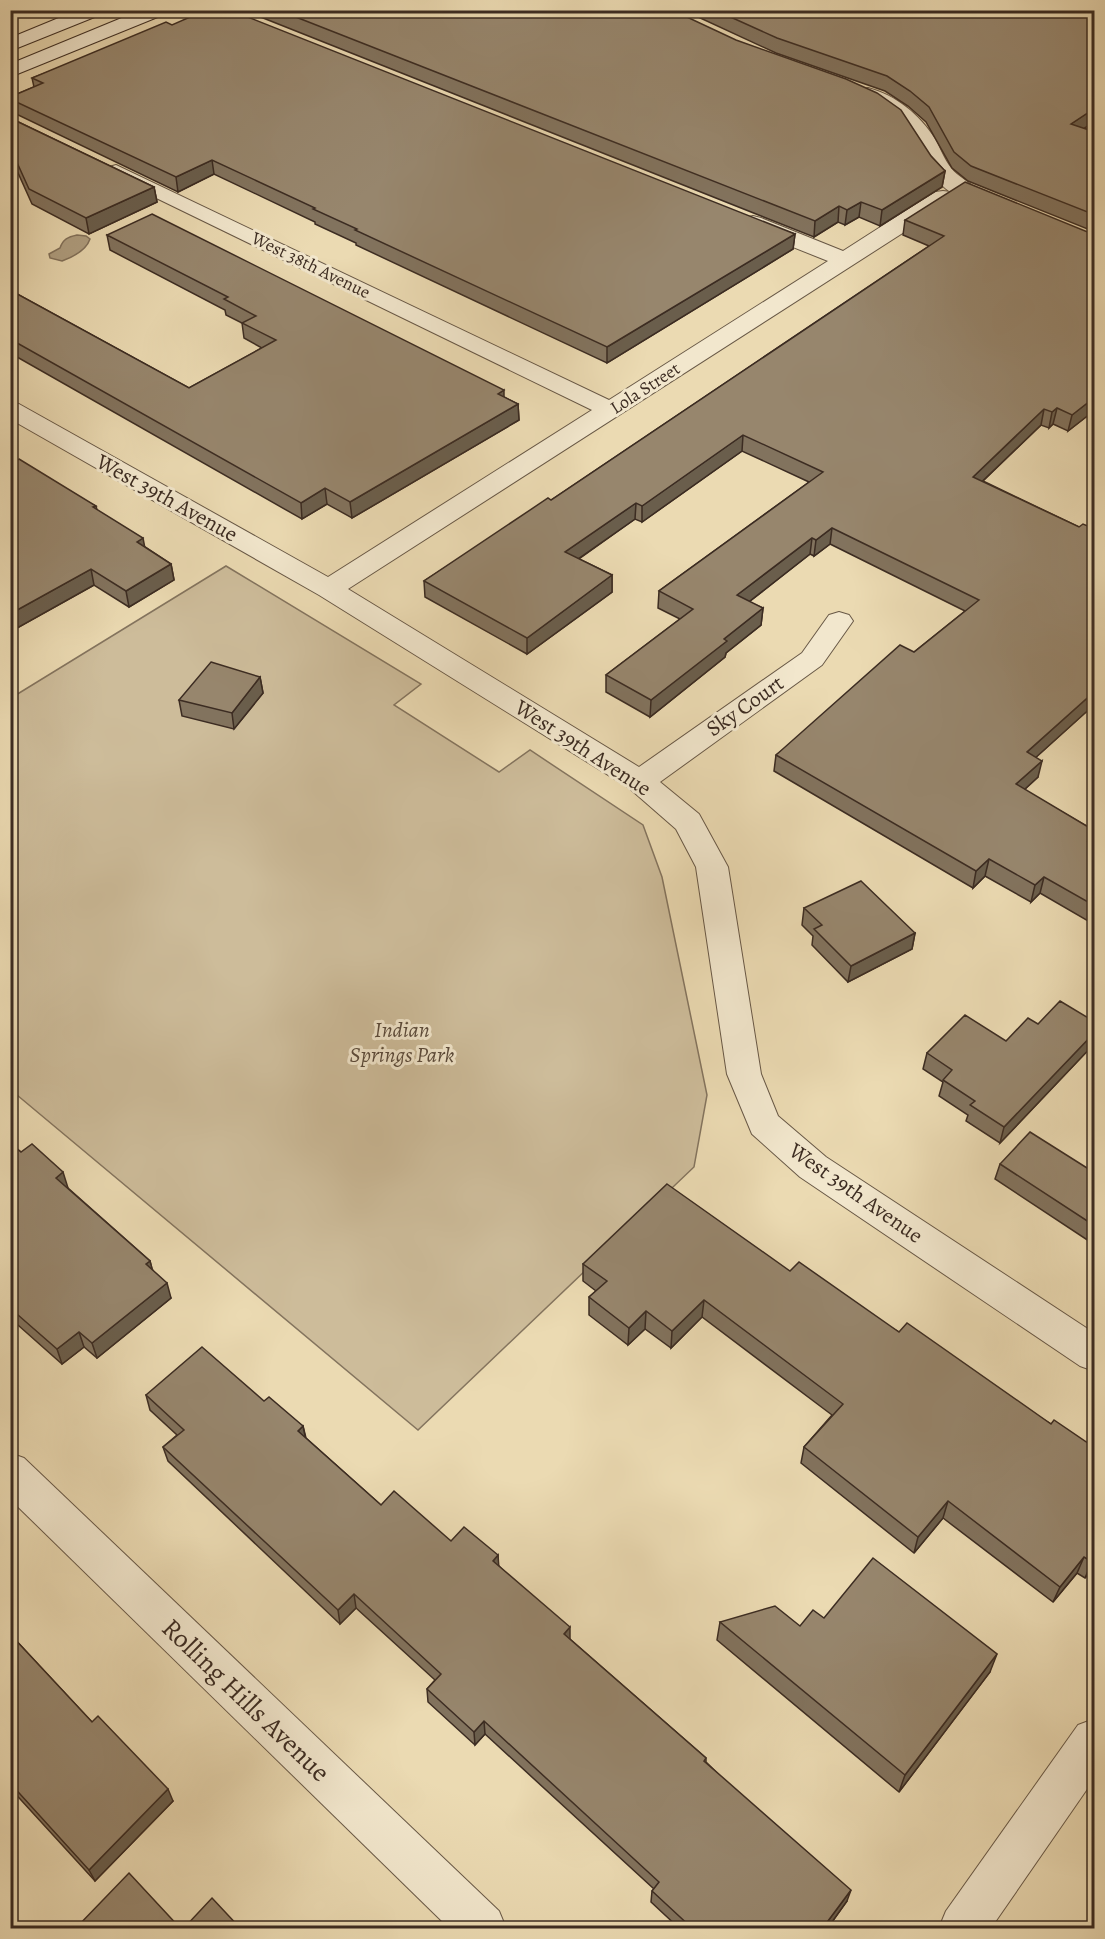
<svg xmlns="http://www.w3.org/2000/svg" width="1105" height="1939" viewBox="0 0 1105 1939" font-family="Alegreya,serif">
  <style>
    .green { fill: #cdbc9a; stroke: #84745e; stroke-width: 1.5 }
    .water { fill: #b09f81; stroke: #82715b; stroke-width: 1.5 }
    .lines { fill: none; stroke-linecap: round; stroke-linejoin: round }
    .minor-casing { stroke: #685846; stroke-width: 2 }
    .secondary-casing { stroke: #3c2c22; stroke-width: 2 }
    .minor { fill: #f2e7cd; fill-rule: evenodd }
    .secondary { fill: #f2e7cd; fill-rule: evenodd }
    .wall { fill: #82735e; stroke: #3c2c22; stroke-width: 1.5 }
    .shaded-wall { fill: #6a5e4c; stroke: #3c2c22; stroke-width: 1.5 }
    .building { fill: #97866d; stroke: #3c2c22; stroke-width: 1.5 }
    .labels { text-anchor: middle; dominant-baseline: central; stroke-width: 6; stroke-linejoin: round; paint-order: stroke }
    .far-street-label { font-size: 18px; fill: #3c2c22; stroke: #f2e7cd }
    .street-label { font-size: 22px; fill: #3c2c22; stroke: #f2e7cd }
    .park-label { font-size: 22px; font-style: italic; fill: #59493a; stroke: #f2e7cd }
    .near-street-label { font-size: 27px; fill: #3c2c22; stroke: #f2e7cd }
  </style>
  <rect width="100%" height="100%" fill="#ebdab2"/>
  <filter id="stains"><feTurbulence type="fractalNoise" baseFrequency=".00333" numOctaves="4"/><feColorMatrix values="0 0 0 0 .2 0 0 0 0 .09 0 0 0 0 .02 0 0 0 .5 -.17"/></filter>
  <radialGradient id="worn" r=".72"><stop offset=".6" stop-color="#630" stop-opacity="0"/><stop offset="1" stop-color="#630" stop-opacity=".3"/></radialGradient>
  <!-- green -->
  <polygon class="green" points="226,566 421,684 394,705 499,772 530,750 643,825 662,877 707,1095 694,1167 418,1430 11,1090 11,698"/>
  <!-- water -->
  <path class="water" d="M77 235 86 236 90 239C86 251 73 257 62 261L50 258 49 254 60 248C63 239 68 237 77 235Z"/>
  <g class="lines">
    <!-- minor casing -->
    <g class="minor-casing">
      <g id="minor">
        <path d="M868 88C896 95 920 115 935 139 940 148 944 159 951 168 958 177 969 181 976 190L973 195C936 204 925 150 908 130 895 115 878 106 861 98L858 94 861 90Z"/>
        <polygon points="116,165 609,400 828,261 745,228 742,223 745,218 753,216 761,218 843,251 935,192 943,191 951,192 954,197 951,202 348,589 639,767 802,653 829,615 839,612 849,615 853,621 822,665 660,782 699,814 728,867 761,1074 778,1116 826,1157 1094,1333 1094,1371 1080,1366 800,1177 752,1134 727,1074 696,867 676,829 629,788 319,595 10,419 10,402 19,404 328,577 592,410 109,175 106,171 109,167"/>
        <polygon points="10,1453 24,1458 499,1911 506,1928 449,1928 10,1499"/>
        <polygon points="1094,1719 1094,1779 991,1928 939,1928 946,1911 1078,1725"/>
      </g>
    </g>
    <!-- secondary casing -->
    <g class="secondary-casing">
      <g id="secondary">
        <polygon points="78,10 104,10 102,14 10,51 10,38"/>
        <polygon points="141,10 167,10 165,14 10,77 10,64"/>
      </g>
    </g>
    <!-- minor -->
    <use href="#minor" class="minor"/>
    <!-- secondary -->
    <use href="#secondary" class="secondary"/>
  </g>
  <!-- wall -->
  <g class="wall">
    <polygon points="243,10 672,10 931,156 945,171 942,187 880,226 859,217 845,225 838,222 814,237"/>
    <polygon points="683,10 1095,10 1095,121 1084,128 1095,132 1095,232 968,181 952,168 926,122 908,106 885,91 776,53"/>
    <polygon points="172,25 795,234 793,249 607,363 356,245 356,243 315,224 315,222 214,174 178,192 12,112 10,97 34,87 32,78"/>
    <polygon points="10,118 154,187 157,202 89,234 32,204 10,155"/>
    <polygon points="905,220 1095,235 1095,410 1068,431 1053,424 1049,428 1041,425 983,481 1079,527 1095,529 1095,704 1036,757 1038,777 1024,790 1095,831 1094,844 1095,844 1095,925 1040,893 1031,902 985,876 973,888 774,771 776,755 914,652 965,611 830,544 814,556 810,554 749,602 763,608 761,625 726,653 725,657 650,717 606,692 606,675 680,619 658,608 659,591 809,482 742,451 642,522 635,519 579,559 612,575 612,592 527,654 425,597 424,581 551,500 929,246 903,235"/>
    <polygon points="107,235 504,397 518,404 519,420 352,518 327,504 302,519 10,353 10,290 189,388 262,348 244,338 242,323 226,315 225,310 110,250"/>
    <polygon points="10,464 96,506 97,510 145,547 171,564 174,580 129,607 94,585 10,632"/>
    <polygon points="260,677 263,693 234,729 182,716 179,700"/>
    <polygon points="804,908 915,933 912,949 848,982 812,945 813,936 802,925"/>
    <polygon points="1095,1022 1095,1043 1000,1143 966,1121 968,1115 939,1096 943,1082 923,1069 927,1053 1006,1041 1038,1024"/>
    <polygon points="10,1143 21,1152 68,1188 150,1261 152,1269 171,1298 97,1358 84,1347 62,1364 10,1318"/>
    <polygon points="1000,1164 1095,1173 1095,1245 995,1179"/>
    <polygon points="583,1264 790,1271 899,1332 1051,1424 1095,1448 1095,1565 1085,1578 1077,1573 1053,1602 943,1518 914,1553 801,1463 804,1447 832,1415 702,1317 671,1348 645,1329 628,1345 589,1315 589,1297 596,1291 583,1281"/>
    <polygon points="146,1395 264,1401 303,1426 306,1438 381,1505 451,1541 498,1555 498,1565 570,1639 706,1758 706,1762 847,1901 827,1929 680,1929 651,1902 652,1891 654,1889 485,1734 475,1745 428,1702 427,1689 435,1680 356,1608 340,1624 168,1461 163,1447 177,1435 150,1410"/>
    <polygon points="824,1618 990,1672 899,1792 717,1640 720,1622 800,1626"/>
    <polygon points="10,1634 92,1722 173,1801 95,1881 10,1788"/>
  </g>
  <!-- shaded-wall -->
  <g class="shaded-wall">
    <polygon points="1095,108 1095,121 1068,139 1071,124"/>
    <polygon points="212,160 214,174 178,192 176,177"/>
    <polygon points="945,171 942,187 880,226 882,210"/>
    <polygon points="154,187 157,202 89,234 86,218"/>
    <polygon points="861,202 859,217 845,225 847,210"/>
    <polygon points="839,206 838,222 814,237 815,221"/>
    <polygon points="795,234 793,249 607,363 607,347"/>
    <polygon points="504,390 504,406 498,394"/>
    <polygon points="1095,397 1095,410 1068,431 1072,415"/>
    <polygon points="518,404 519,420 352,518 350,502"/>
    <polygon points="1057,408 1053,424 1049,428 1052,412"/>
    <polygon points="1044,409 1041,425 970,493 973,477"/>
    <polygon points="743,435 742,451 642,522 642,506"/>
    <polygon points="325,488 327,504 302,519 301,503"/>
    <polygon points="636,503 635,519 565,568 565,552"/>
    <polygon points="832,528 830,544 814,556 816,540"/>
    <polygon points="143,538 146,554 137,542"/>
    <polygon points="812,538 810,554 736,612 737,595"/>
    <polygon points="171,564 174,580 129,607 126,591"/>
    <polygon points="91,569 94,585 10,632 10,614"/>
    <polygon points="612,575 612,592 527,654 527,638"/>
    <polygon points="763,608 761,625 726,653 725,657 650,717 651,700 724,639"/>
    <polygon points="260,677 263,693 234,729 232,713"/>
    <polygon points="1095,691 1095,704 1023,769 1027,752"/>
    <polygon points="1042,761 1038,777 1012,801 1016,784"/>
    <polygon points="1095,835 1095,840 1092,849 1088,841"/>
    <polygon points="989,859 985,876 973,888 976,871"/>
    <polygon points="1044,877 1040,893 1031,902 1035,885"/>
    <polygon points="915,933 912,949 848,982 851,966"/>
    <polygon points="1095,1032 1095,1043 1000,1143 1004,1127"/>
    <polygon points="63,1172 68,1188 61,1194 56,1178"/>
    <polygon points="150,1261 154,1276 146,1264"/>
    <polygon points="167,1283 171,1298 97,1358 92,1343"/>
    <polygon points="704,1300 702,1317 671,1348 672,1331"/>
    <polygon points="646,1311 645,1329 628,1345 629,1328"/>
    <polygon points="79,1332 84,1347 62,1364 57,1349"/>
    <polygon points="303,1426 306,1441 298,1431"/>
    <polygon points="948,1501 943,1518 914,1553 918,1537"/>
    <polygon points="498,1555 499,1569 493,1561"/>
    <polygon points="1084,1557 1077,1573 1053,1602 1060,1587"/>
    <polygon points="1095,1559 1095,1565 1085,1578 1092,1562"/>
    <polygon points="354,1594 356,1608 340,1624 338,1610"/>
    <polygon points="570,1627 570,1640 564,1634"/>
    <polygon points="997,1654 990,1672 899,1792 905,1775"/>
    <polygon points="484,1721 485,1734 475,1745 474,1732"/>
    <polygon points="168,1789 173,1801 95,1881 89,1870"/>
    <polygon points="851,1890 847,1901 827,1929 822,1929"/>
  </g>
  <!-- building -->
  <g class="building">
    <polygon points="206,10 230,10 795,234 607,347 355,230 357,229 313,209 315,208 212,160 176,177 10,99 10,97 43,83 32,78 166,22 172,25"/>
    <polygon points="278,10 672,10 736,40 846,79 877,93 901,110 931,156 945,171 882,210 861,202 847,210 839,206 815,221"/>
    <polygon points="715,10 1095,10 1095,108 1071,124 1095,132 1095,215 971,166 954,152 929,107 910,91 887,76 777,38"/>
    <polygon points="10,118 154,187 86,218 29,189 10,147"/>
    <polygon points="965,182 1095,235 1095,397 1072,415 1057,408 1052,412 1044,409 973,477 1079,527 1083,524 1095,529 1095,691 1027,752 1042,761 1016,784 1095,831 1095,835 1088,841 1095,844 1095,906 1044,877 1035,885 989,859 976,871 776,755 900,645 914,652 979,600 832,528 816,540 812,538 737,595 763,608 724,639 727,641 651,700 606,675 693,609 659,591 823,472 743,435 642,506 636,503 565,552 612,575 527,638 424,581 548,498 551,500 944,236 905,220"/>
    <polygon points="152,214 504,390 498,394 518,404 350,502 325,488 301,503 10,339 10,290 189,388 276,340 242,323 256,316 224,299 228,297 107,235"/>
    <polygon points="19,459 96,506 93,507 143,538 137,542 171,564 126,591 91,569 10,614 10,464"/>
    <polygon points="211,662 260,677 232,713 179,700"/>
    <polygon points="861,881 915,933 851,966 814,929 822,925 804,908"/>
    <polygon points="1060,1001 1095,1022 1095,1032 1004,1127 970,1105 975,1101 943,1080 952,1070 927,1053 965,1015 1006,1041 1028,1018 1038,1024"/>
    <polygon points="1030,1132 1095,1173 1095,1226 1000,1164"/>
    <polygon points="10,1143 21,1152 32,1144 63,1172 56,1178 150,1261 146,1264 167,1283 92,1343 79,1332 57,1349 10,1308"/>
    <polygon points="667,1184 790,1271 799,1262 899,1332 907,1323 1051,1424 1054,1420 1095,1448 1095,1559 1092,1562 1084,1557 1060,1587 948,1501 918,1537 804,1447 843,1404 704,1300 672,1331 646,1311 629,1328 589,1297 607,1281 583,1264"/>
    <polygon points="202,1347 264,1401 269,1397 303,1426 298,1431 381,1505 394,1491 451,1541 464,1527 498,1555 493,1561 570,1627 564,1634 706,1758 704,1761 851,1890 822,1929 693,1929 652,1891 659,1882 484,1721 474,1732 427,1689 441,1674 354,1594 338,1610 163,1447 184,1430 146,1395"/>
    <polygon points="873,1558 997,1654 905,1775 720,1622 775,1606 800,1626 813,1610 824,1618"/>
    <polygon points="10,1634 92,1722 98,1716 168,1789 89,1870 10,1783"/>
    <polygon points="129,1873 181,1929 75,1929"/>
    <polygon points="212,1898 241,1929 183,1929"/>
  </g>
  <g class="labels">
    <!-- far-street labels -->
    <g class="far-street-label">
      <text transform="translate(311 265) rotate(26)">West 38th Avenue</text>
      <text transform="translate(645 388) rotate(-33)">Lola Street</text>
    </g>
    <!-- street labels -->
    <g class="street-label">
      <text transform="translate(167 498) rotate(29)">West 39th Avenue</text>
      <text transform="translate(745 706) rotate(-35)">Sky Court</text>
      <text transform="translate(583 748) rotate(33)">West 39th Avenue</text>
      <text transform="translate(856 1193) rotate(35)">West 39th Avenue</text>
    </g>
    <!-- park labels -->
    <g class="park-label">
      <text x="402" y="1030">Indian<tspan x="402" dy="25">Springs Park</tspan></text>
    </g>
    <!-- near-street labels -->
    <g class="near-street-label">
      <text transform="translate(246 1700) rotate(44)">Rolling Hills Avenue</text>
    </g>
  </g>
  <!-- margin -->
  <rect width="1105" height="1939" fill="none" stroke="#ebdab2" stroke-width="36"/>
  <rect x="12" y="12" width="1081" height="1915" fill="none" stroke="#3c2c22" stroke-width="3"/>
  <rect x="18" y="18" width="1069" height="1903" fill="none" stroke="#3c2c22" stroke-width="1.5"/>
  <rect width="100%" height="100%" filter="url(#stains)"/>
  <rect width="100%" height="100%" fill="url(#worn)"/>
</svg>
